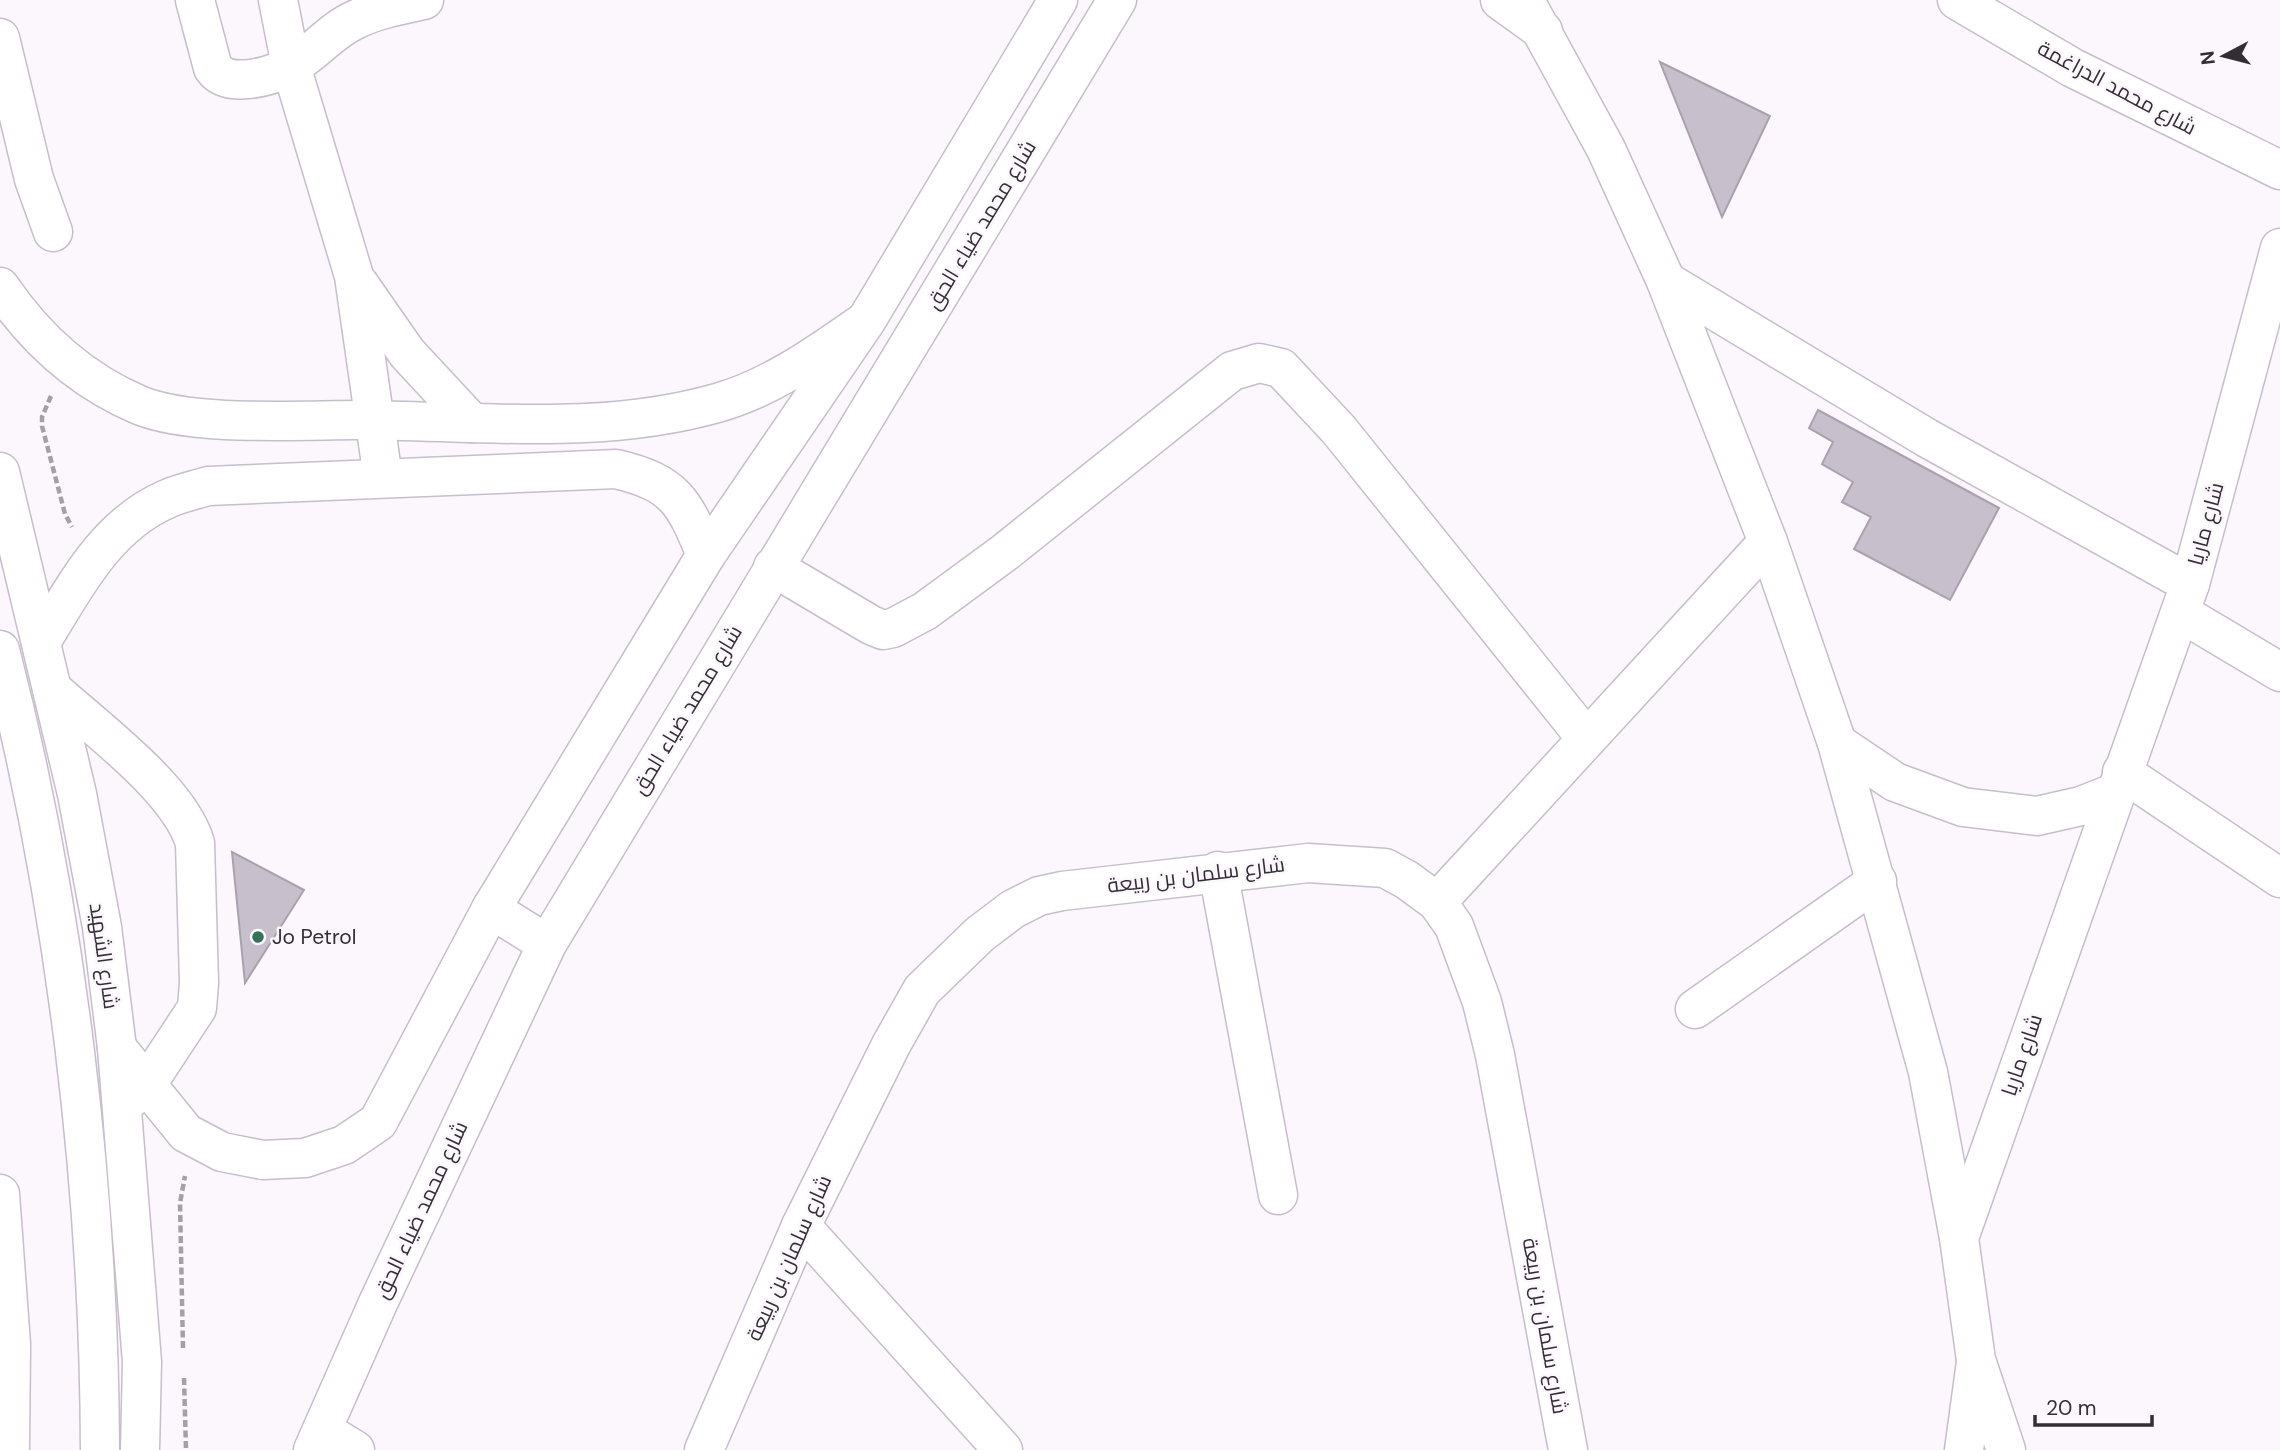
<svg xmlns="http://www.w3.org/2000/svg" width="2280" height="1450" viewBox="0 0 2280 1450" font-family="'DM Sans',Cairo,sans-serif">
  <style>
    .building { fill: #c8bfcd; stroke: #aaa1ae; stroke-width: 2 }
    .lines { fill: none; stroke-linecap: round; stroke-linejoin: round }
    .minor-casing { stroke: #c7bdcb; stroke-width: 41 }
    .major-casing { stroke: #c7bdcb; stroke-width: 41 }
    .highway-casing { stroke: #c7bdcb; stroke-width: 41 }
    .path { stroke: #a5a0a6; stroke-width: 4.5; stroke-dasharray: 7 3.5; stroke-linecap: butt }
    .minor { stroke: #fff; stroke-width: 38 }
    .major { stroke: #fff; stroke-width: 38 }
    .highway { stroke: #fff; stroke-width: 38 }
    .poi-dot { fill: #357059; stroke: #fcf7fd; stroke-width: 2.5 }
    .labels { text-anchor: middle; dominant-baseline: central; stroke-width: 5; stroke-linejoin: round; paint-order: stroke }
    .street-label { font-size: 21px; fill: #322e34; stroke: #fcf7fd }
    .poi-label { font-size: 21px; fill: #322e34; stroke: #fcf7fd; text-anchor: start }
  </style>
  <rect width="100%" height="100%" fill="#fcf7fd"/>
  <!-- building -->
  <g class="building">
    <polygon points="1660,62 1770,116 1722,217"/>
    <polygon points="1818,410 1999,508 1950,600 1854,549 1871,517 1842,502 1853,482 1822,464 1833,442 1809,428"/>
    <polygon points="232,852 304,890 245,983"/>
  </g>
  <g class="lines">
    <!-- minor casing -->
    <g class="minor-casing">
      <g id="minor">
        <path d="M195 0 213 68C228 89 270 77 291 66 315 53 331 30 357 19 378 9 401 5 424 0"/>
        <polyline points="278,0 291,66 354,276 383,478"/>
        <polyline points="1957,0 2073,68 2280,170"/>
        <polyline points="1525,1 1606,149 1666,281 1768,542 1837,743 1928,1072 1959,1238 1976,1360 2006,1450"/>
        <polyline points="0,38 34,179 53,232"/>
        <polyline points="1666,281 1927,438 2190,584"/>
        <polyline points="359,284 407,353 472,423"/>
        <path d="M0 287C36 340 80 380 139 405 192 427 300 420 359 420 478 421 601 436 717 403 771 388 818 354 864 322"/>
        <polyline points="773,567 871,625 883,630 893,628 925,611 1004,553 1232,371 1259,363 1281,368 1339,430 1586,738"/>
        <polyline points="2181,613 2280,672"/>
        <path d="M41 642C75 587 105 526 167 499 180 493 195 490 208 486L616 469C675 483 684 501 706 555"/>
        <path d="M0 650C66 906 99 1186 100 1450"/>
        <path d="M52 689C95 728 179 789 195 843L199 983 197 1008 147 1084 122 1106"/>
        <polyline points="1837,743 1895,782 1963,807 2037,816 2081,806 2114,793"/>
        <polyline points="2122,772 2280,878"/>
        <polyline points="1218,871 1278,1195"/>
        <polyline points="1437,902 1768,542"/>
        <polyline points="1695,1009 1877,881"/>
        <polyline points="801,1226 1003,1450"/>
        <polyline points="1959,1238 2190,584 2280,248"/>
        <polyline points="322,1430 355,1450"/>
        <polyline points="704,1450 801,1226 891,1045 922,990 980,934 1013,909 1039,896 1062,891 1308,863 1385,868 1407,880 1437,902 1454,926 1482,1002 1495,1055 1568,1450"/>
        <polyline points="1964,1450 1976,1362"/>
      </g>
    </g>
    <!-- major casing -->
    <g class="major-casing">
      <g id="major">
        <polyline points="1500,0 1543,31"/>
        <polyline points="491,909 547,944"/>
        <polyline points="117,1048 186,1133 222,1152 263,1160 305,1158 344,1145 378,1122 491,909 706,555 866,321 1058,0"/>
        <polyline points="313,1450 378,1303 547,944 1117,0"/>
      </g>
    </g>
    <!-- highway casing -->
    <g class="highway-casing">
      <g id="highway">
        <polyline points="0,472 77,794 102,927 117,1048 142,1362 140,1450"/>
        <polyline points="0,1194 11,1344 10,1450"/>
      </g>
    </g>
    <!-- path -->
    <g class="path">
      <polyline points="51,396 42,417 42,426 65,514 72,527"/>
      <polyline points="183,1348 180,1203 185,1176"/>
      <polyline points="184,1378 186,1450"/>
    </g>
    <!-- minor -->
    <use href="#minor" class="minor"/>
    <!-- major -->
    <use href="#major" class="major"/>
    <!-- highway -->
    <use href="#highway" class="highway"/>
  </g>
  <!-- markers -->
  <circle class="poi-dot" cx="258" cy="937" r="7"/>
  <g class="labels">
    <!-- street labels -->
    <g class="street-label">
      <text transform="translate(2117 88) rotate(28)">شارع محمد الدراغمة</text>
      <text transform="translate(981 225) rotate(-59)">شارع محمد ضياء الحق</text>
      <text transform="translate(2206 524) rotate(-75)">شارع ماريا</text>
      <text transform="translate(687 710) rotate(-59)">شارع محمد ضياء الحق</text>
      <text transform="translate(1196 875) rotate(-7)">شارع سلمان بن ربيعة</text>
      <text transform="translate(104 956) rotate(82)">شارع الشهيد</text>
      <text transform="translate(2022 1055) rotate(-71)">شارع ماريا</text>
      <text transform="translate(421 1210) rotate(-65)">شارع محمد ضياء الحق</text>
      <text transform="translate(789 1258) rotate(-66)">شارع سلمان بن ربيعة</text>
      <text transform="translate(1545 1326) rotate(80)">شارع سلمان بن ربيعة</text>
    </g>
    <!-- poi labels -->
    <g class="poi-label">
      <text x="272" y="937">Jo Petrol</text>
    </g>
  </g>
  <!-- north arrow -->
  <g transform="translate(2224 56) rotate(263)" stroke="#fcf7fd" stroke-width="5" paint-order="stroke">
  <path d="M0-5L12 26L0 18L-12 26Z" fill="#322e34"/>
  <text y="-10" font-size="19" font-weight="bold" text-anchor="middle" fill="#322e34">N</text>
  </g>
  <!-- scale -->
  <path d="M2035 1415v10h117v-10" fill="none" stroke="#322e34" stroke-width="3.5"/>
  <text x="2046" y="1415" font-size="21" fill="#322e34" stroke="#fcf7fd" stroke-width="5" paint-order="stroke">20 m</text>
</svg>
